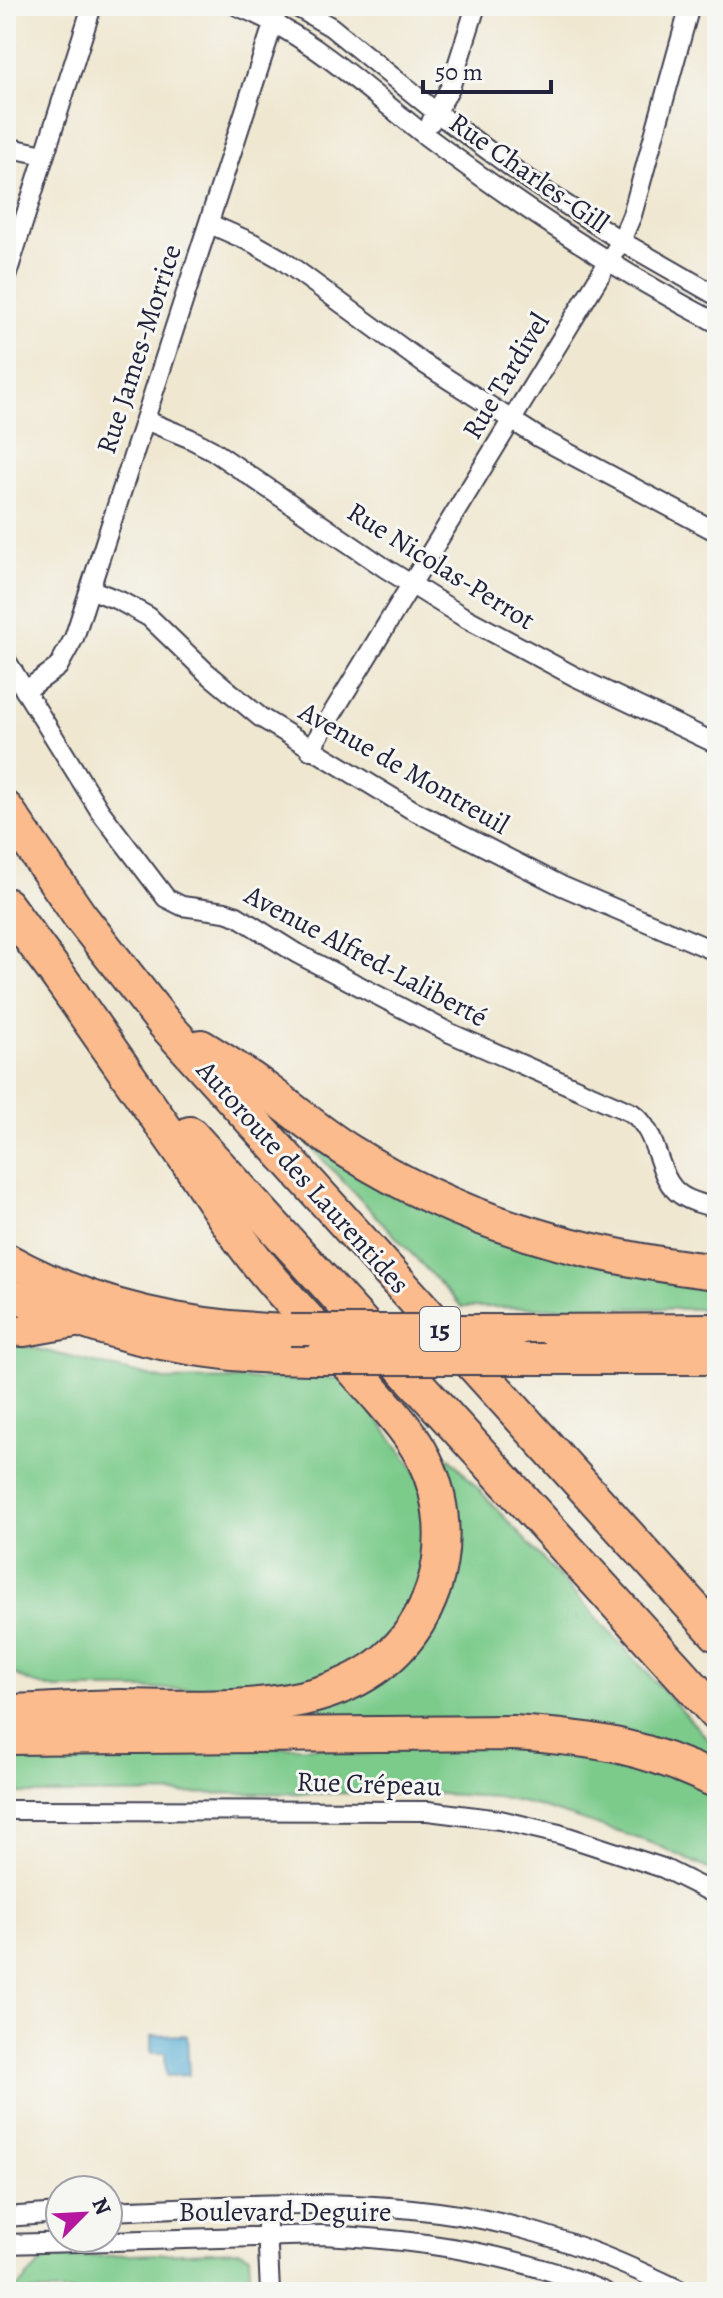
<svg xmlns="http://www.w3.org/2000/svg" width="723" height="2298" viewBox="0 0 723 2298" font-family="Alegreya,serif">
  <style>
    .green { fill: #7ccb8b; stroke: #4f7663; stroke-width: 2 }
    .water { fill: #57add3; stroke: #3c6887; stroke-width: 2 }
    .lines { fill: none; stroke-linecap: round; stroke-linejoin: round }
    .minor-casing { stroke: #414051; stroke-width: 22 }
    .primary-casing { stroke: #414051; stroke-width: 34 }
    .motorway-casing { stroke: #414051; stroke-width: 38 }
    .minor { stroke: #fff; stroke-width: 18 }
    .primary { stroke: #fbbb8c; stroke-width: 30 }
    .motorway { stroke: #fbbb8c; stroke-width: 34 }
    .primary-bridge-casing { stroke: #414051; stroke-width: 34; stroke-linecap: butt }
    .primary-bridge { stroke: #fbbb8c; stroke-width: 30 }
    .labels { text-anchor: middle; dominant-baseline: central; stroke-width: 6; stroke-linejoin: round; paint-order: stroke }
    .shield { fill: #f6f6f2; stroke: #626272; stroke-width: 2 }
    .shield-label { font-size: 26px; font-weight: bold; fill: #22223b }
    .street-label { font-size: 28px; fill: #22223b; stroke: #f6f6f2 }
  </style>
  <rect width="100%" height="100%" fill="#f6f6f2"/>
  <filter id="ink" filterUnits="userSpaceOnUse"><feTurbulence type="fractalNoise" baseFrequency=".0125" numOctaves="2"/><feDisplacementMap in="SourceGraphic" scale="16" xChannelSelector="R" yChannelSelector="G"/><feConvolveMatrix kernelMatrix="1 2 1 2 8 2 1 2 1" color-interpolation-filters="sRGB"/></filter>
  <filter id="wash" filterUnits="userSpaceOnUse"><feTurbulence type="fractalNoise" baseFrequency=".006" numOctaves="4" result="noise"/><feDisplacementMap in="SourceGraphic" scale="32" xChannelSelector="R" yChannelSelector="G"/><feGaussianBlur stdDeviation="1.8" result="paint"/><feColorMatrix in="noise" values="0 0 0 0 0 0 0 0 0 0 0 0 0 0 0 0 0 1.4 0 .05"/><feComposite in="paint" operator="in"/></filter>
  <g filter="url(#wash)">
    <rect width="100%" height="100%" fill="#efe7d0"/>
    <!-- green -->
    <g class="green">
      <polygon points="318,1138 391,1184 717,1277 717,1309 462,1307 309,1145"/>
      <path d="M6 1345 29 1347 165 1380 347 1378 413 1467 427 1503 429 1541 416 1598 376 1651 352 1665 279 1689H56C37 1685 20 1680 6 1667Z"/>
      <polygon points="450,1458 717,1749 717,1769 293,1722 293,1712 404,1658 443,1466"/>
      <polygon points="489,1744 609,1754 717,1791 717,1873 652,1843 538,1806 497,1797 421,1793 6,1794 6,1752"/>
      <polygon points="240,2251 249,2255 251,2292 13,2292 42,2262 52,2258"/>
    </g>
    <!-- water -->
    <polygon class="water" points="187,2035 189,2075 166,2076 165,2053 151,2053 151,2036"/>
  </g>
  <g filter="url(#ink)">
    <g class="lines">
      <!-- minor casing -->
      <g class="minor-casing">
        <g id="minor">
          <path d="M237 6C310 34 365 89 426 136 518 205 615 270 717 323"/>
          <polyline points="295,6 331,27 437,113 530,181 621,241 717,296"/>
          <polyline points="431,122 450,88 476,6"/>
          <polyline points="6,147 44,155"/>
          <polyline points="210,224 253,243 281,259 423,363 538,437 717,532"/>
          <polyline points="6,277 92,6"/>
          <polyline points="145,420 189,438 212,450 385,568 462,616 574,676 717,744"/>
          <polyline points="90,589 120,601 149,617 206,672 260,717 411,809 562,886 717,952"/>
          <path d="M6 660 100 811 166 898 182 906 225 912 237 916 296 953 450 1033 632 1113C661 1134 655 1178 681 1195 691 1202 705 1205 717 1208"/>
          <polyline points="25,691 58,667 74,638 279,6"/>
          <polyline points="310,750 621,241 632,215 690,6"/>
          <polyline points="6,1810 428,1811 500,1820 559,1834 663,1868 717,1895"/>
          <polyline points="266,2205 270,2292"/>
          <path d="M108 2211C245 2206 386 2192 520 2228 577 2243 630 2266 684 2292"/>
          <polyline points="6,2217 60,2213"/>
          <path d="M6 2244 322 2235C418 2239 517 2253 605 2292"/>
        </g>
      </g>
      <!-- primary casing -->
      <g class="primary-casing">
        <g id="primary">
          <path d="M6 1258C93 1307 191 1327 290 1330"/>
          <path d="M6 1292C105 1339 207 1360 317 1359"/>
          <polyline points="6,1330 24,1331 75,1322"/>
          <polyline points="518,1330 717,1329"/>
          <polyline points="544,1359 717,1359"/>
        </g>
      </g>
      <!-- motorway casing -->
      <g class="motorway-casing">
        <g id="motorway">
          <polyline points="6,809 79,915 164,1023 717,1634"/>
          <polyline points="6,905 73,996"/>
          <path d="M201 1047C222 1060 243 1073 262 1087 292 1109 319 1133 350 1152 463 1223 586 1257 717 1272"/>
          <polyline points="190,1134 717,1714"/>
          <path d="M6 1712C45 1712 83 1707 122 1707 235 1708 387 1722 433 1589 447 1547 444 1499 424 1459 411 1433 391 1412 373 1391 334 1346 291 1305 255 1259 231 1229 210 1195 189 1163 146 1102 103 1040 60 978"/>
          <path d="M6 1737 514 1733C592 1738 646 1746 717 1781"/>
        </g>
      </g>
      <!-- minor -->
      <use href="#minor" class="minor"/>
      <!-- primary -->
      <use href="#primary" class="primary"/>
      <!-- motorway -->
      <use href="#motorway" class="motorway"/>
      <!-- primary-bridge casing -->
      <g class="primary-bridge-casing">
        <g id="primary-bridge">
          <polyline points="290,1330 518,1330"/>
          <polyline points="317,1359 544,1359"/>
        </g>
      </g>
      <!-- primary-bridge -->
      <use href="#primary-bridge" class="primary-bridge"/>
    </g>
  </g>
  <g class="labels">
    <!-- shield labels -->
    <rect class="shield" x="420" y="1307" width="40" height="44" rx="6"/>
    <g class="shield-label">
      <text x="440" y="1329">15</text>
    </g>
    <!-- street labels -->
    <g class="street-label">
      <text transform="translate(529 173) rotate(35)">Rue Charles-Gill</text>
      <text transform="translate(139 349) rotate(-72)">Rue James-Morrice</text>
      <text transform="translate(506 376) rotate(-59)">Rue Tardivel</text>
      <text transform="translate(441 566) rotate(32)">Rue Nicolas-Perrot</text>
      <text transform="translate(404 768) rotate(30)">Avenue de Montreuil</text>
      <text transform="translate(366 956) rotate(28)">Avenue Alfred-Laliberté</text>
      <text transform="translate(303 1177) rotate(48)">Autoroute des Laurentides</text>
      <text transform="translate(369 1784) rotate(2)">Rue Crépeau</text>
      <text x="285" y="2212">Boulevard Deguire</text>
    </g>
  </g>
  <!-- margin -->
  <rect width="723" height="2298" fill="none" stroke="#f6f6f2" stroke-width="32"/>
  <!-- north arrow -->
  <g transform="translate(84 2214) rotate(66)"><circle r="38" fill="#f6f6f2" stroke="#a1a1a9" stroke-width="2"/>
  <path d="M0-6L14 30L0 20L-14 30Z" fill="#b5179e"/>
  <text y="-12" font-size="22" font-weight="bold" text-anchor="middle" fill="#22223b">N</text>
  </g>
  <!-- scale -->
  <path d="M423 80v12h128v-12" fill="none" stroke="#22223b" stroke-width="4"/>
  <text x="435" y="80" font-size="24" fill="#22223b" stroke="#f6f6f2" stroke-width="6" paint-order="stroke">50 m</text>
</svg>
